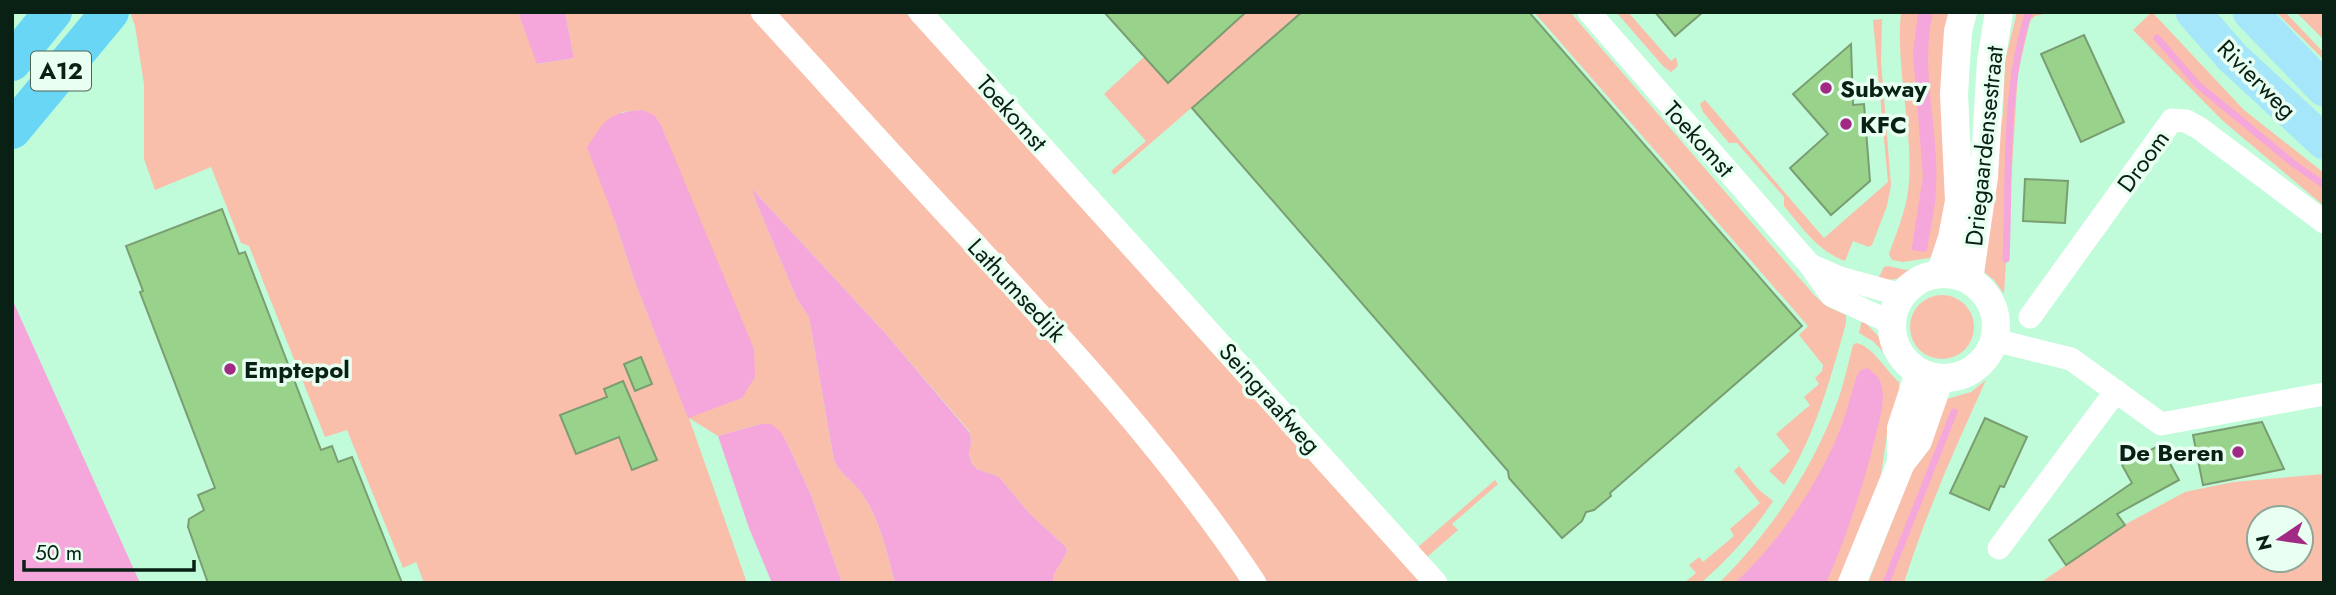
<svg xmlns="http://www.w3.org/2000/svg" width="2336" height="595" viewBox="0 0 2336 595" font-family="Jost,sans-serif">
  <style>
    .green { fill: #f9bfab; fill-rule: evenodd }
    .water { fill: #f5a6db }
    .lines { fill: none; stroke-linecap: round; stroke-linejoin: round }
    .stream { stroke: #f5a6db; stroke-width: 7 }
    .building { fill: #99d38b; stroke: #7a9e72; stroke-width: 2 }
    .minor { stroke: #fff; stroke-width: 23 }
    .tertiary { stroke: #fff; stroke-width: 28 }
    .primary { stroke: #a5e6fa; stroke-width: 35 }
    .motorway { stroke: #69d6f6; stroke-width: 38 }
    .poi-dot { fill: #a12b84; stroke: #e8fff1; stroke-width: 2.5 }
    .labels { text-anchor: middle; dominant-baseline: central; stroke-width: 7; stroke-linejoin: round; paint-order: stroke }
    .shield { fill: #e8fff1; stroke: #4c6457; stroke-width: 2 }
    .shield-label { font-size: 23px; font-weight: bold; fill: #092115 }
    .street-label { font-size: 24px; fill: #092115; stroke: #e8fff1 }
    .poi-label { font-size: 24px; font-weight: bold; fill: #092115; stroke: #e8fff1; text-anchor: start }
  </style>
  <rect width="100%" height="100%" fill="#c0fbda"/>
  <!-- green -->
  <g class="green">
    <path d="M130 12H518L538 64 574 58 565 12H753L1077 364 1247 583H1054L1053 576 1067 552 1066 547 1030 514 999 477 977 469 972 464 969 453 971 442 970 432 886 334 753 190 757 204 797 299 809 317 834 461C842 476 850 478 859 490 880 516 886 551 895 583H842L811 495 787 443 761 424 718 436 689 418 747 583H424L416 562 403 568 347 430 325 437 249 246 241 243 211 167 155 190 144 159V84L135 26ZM642 110C664 119 664 134 672 155L742 398 688 417 634 279 615 221 622 112Z"/>
    <polygon points="770,12 905,12 1421,583 1261,583"/>
    <polygon points="1246,12 1302,12 1114,175 1111,171 1146,141 1104,94 1144,57 1168,83"/>
    <path d="M1534 12H1570L1815 296 1828 307 1846 315V323C1830 380 1816 434 1784 485L1769 471 1790 451 1776 434 1810 405 1804 397 1819 384 1815 378 1822 371 1823 365 1799 335 1808 326Z"/>
    <polygon points="1616,12 1628,12 1671,61 1676,57 1678,66 1671,72 1663,66"/>
    <path d="M1901 12H1951L1950 192 1935 257 1903 262 1892 260 1889 254C1896 234 1905 213 1908 192 1915 132 1895 72 1901 12Z"/>
    <polygon points="2017,12 2053,12 2035,16 2030,21 2018,72 2004,294 1994,280 1984,272 1994,164 2003,114 2005,61"/>
    <polygon points="2152,12 2244,110 2324,173 2324,206 2223,121 2133,30"/>
    <polygon points="2276,12 2285,12 2324,53 2324,60"/>
    <polygon points="2296,12 2324,12 2324,40"/>
    <path d="M1882 19 1881 61 1891 185 1887 206 1872 245 1869 247 1853 241 1845 261C1816 250 1803 228 1784 206V197L1737 143H1729L1703 112 1700 104 1705 100 1824 238 1888 182 1873 20Z"/>
    <polygon points="1888,266 1906,270 1920,268 1896,279 1877,281 1884,267"/>
    <circle cx="1942" cy="327" r="32"/>
    <polygon points="1862,319 1879,337 1885,354 1874,342 1859,333"/>
    <path d="M1856 343C1872 345 1886 371 1899 382V394L1888 427 1880 482 1839 583H1719C1772 530 1811 472 1837 403 1844 384 1848 364 1853 345Z"/>
    <path d="M1986 380C1956 446 1926 513 1904 583H1868L1940 401 1971 392Z"/>
    <path d="M1739 466 1758 489 1773 501C1753 532 1728 559 1701 583H1684L1696 573 1689 565 1699 557 1703 562 1734 536 1730 529 1760 503 1734 471Z"/>
    <path d="M2324 474V583H2040L2126 524 2185 492 2233 482ZM2259 518H2301V560H2259Z"/>
    <polygon points="1495,480 1498,484 1452,524 1458,530 1427,557 1418,547"/>
  </g>
  <!-- water -->
  <g class="water">
    <polygon points="518,12 565,12 574,58 537,64"/>
    <path d="M1918 12H1933C1919 72 1940 131 1936 191 1935 210 1930 230 1927 250L1924 252 1912 250V247L1923 176 1913 54Z"/>
    <path d="M642 110 654 115 661 125 754 349 755 377 742 398 688 418 634 279 615 221 587 147C606 120 606 113 642 110Z"/>
    <path d="M752 189 886 334 970 433 971 442 969 454 972 464 977 469 999 477 1030 514 1066 547 1067 552 1053 576 1054 583H895C886 551 880 516 859 490 850 478 842 476 834 461L809 317 797 299 757 204Z"/>
    <polygon points="12,299 140,583 12,583"/>
    <path d="M1867 368C1874 373 1879 376 1881 384 1886 402 1879 420 1875 438 1863 488 1847 535 1826 583H1735C1781 540 1821 481 1843 422 1848 407 1852 391 1857 375L1861 370Z"/>
    <polygon points="761,424 771,424 780,431 787,443 811,495 842,583 772,583 749,528 718,436"/>
  </g>
  <g class="lines">
    <!-- stream -->
    <g class="stream">
      <polyline points="2157,38 2198,85 2294,164 2324,185"/>
      <path d="M2006 259C2010 177 2003 91 2029 12"/>
      <polyline points="1886,583 1954,412"/>
    </g>
  </g>
  <!-- building -->
  <g class="building">
    <polygon points="1104,12 1246,12 1168,83"/>
    <polygon points="1302,12 1529,12 1802,326 1610,493 1611,496 1594,510 1586,512 1582,521 1562,538 1509,478 1508,471 1192,108"/>
    <polygon points="1655,12 1703,12 1675,36"/>
    <polygon points="2084,35 2124,122 2081,142 2041,54"/>
    <polygon points="1851,44 1853,105 1864,104 1870,181 1831,215 1790,168 1828,134 1793,94"/>
    <polygon points="2025,179 2068,181 2065,223 2023,221"/>
    <polygon points="222,209 239,254 245,252 321,450 332,446 338,462 352,457 402,583 208,583 188,527 189,519 204,510 198,495 215,488 140,292 143,291 126,246"/>
    <polygon points="641,357 652,384 635,391 624,364"/>
    <polygon points="623,381 657,460 632,470 619,437 576,454 560,415 607,397 604,389"/>
    <polygon points="1985,418 2027,437 2004,487 2000,486 1989,510 1950,493"/>
    <polygon points="2262,422 2284,469 2203,485 2193,435"/>
    <polygon points="2160,445 2179,480 2117,514 2125,525 2066,565 2049,540 2132,483 2122,465"/>
  </g>
  <g class="lines">
    <!-- minor -->
    <g class="minor">
      <path d="M762 12C827 83 891 154 956 224 1062 338 1169 453 1255 583"/>
      <polyline points="920,12 1436,583"/>
      <polyline points="1589,12 1810,265 1831,295 1892,323"/>
      <polyline points="1810,265 1840,278 1902,295"/>
      <polyline points="2030,317 2172,120 2186,121 2199,128 2324,222"/>
      <polyline points="1994,340 2071,359 2161,424 2324,394"/>
      <polyline points="1999,548 2116,391"/>
    </g>
    <!-- tertiary -->
    <g class="tertiary">
      <circle cx="1944" cy="326" r="52"/>
      <polyline points="1940,274 1952,238 1959,201 1954,94 1958,31 1963,12"/>
      <polyline points="1969,280 1984,177 1991,61 1999,12"/>
      <polyline points="1901,463 1901,428 1919,373"/>
      <polyline points="1852,583 1901,463 1918,441 1940,378"/>
    </g>
    <!-- primary -->
    <g class="primary">
      <polyline points="2193,12 2232,57 2324,142"/>
      <polyline points="2250,12 2324,89"/>
    </g>
    <!-- motorway -->
    <g class="motorway">
      <polyline points="12,62 53,12"/>
      <polyline points="12,130 110,12"/>
    </g>
  </g>
  <!-- markers -->
  <g class="poi-dot">
    <circle cx="1826" cy="88" r="7"/>
    <circle cx="1846" cy="124" r="7"/>
    <circle cx="230" cy="369" r="7"/>
    <circle cx="2238" cy="452" r="7"/>
  </g>
  <g class="labels">
    <!-- shield labels -->
    <rect class="shield" x="31" y="51.5" width="60" height="39" rx="5"/>
    <g class="shield-label">
      <text x="61" y="71">A12</text>
    </g>
    <!-- street labels -->
    <g class="street-label">
      <text transform="translate(2257 79) rotate(45)">Rivierweg</text>
      <text transform="translate(1012 113) rotate(48)">Toekomst</text>
      <text transform="translate(1699 139) rotate(48)">Toekomst</text>
      <text transform="translate(1984 146) rotate(-84)">Driegaardensestraat</text>
      <text transform="translate(2143 161) rotate(-54)">Droom</text>
      <text transform="translate(1017 290) rotate(47)">Lathumsedijk</text>
      <text transform="translate(1270 398) rotate(48)">Seingraafweg</text>
    </g>
    <!-- poi labels -->
    <g class="poi-label">
      <text x="1840" y="88">Subway</text>
      <text x="1860" y="124">KFC</text>
      <text x="244" y="369">Emptepol</text>
      <text x="2224" y="452" text-anchor="end">De Beren</text>
    </g>
  </g>
  <!-- border -->
  <rect width="2336" height="595" fill="none" stroke="#092115" stroke-width="28"/>
  <!-- north arrow -->
  <g transform="translate(2280 539) rotate(257)"><circle r="33" fill="#e8fff1" stroke="#8fa699" stroke-width="2"/>
  <path d="M0-5L12 26L0 18L-12 26Z" fill="#a12b84"/>
  <text y="-10" font-size="19" font-weight="bold" text-anchor="middle" fill="#092115">N</text>
  </g>
  <!-- scale -->
  <path d="M24 560v10h170v-10" fill="none" stroke="#092115" stroke-width="3.5"/>
  <text x="35" y="560" font-size="21" fill="#092115" stroke="#e8fff1" stroke-width="5" paint-order="stroke">50 m</text>
</svg>
